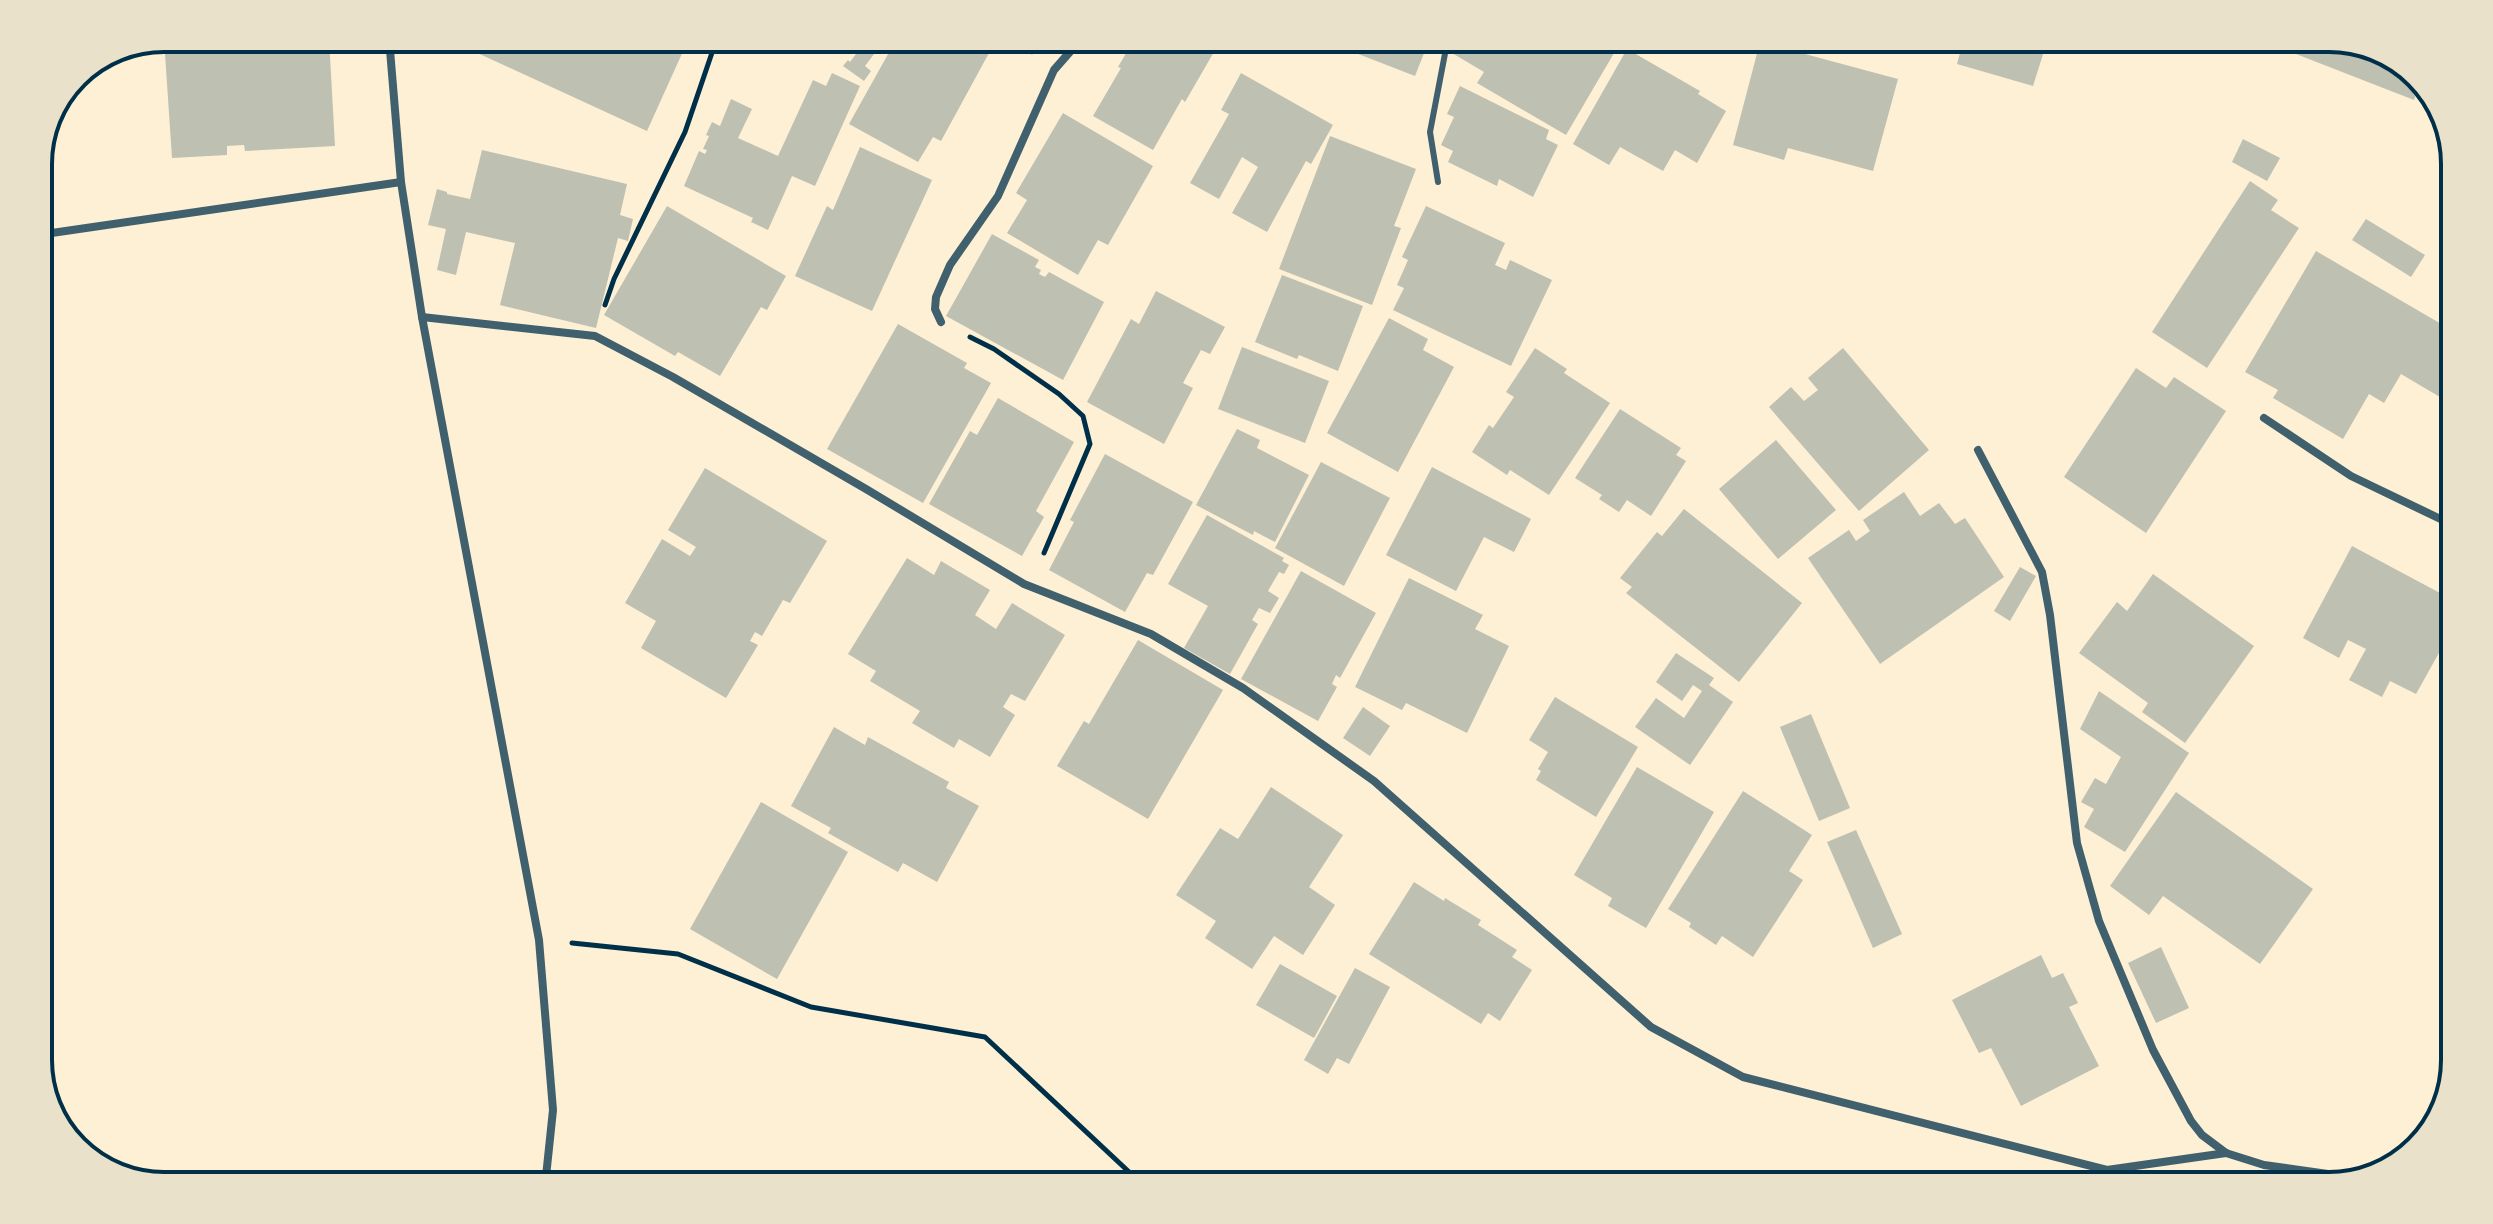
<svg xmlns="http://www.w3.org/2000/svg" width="2493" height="1224" viewBox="0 0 2493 1224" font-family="Cabin,sans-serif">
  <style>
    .building { fill: #bec0b2 }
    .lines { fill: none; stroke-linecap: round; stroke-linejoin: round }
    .path { stroke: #003049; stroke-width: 5 }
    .service { stroke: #3f606c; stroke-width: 6 }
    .minor { stroke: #3f606c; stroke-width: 8 }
    .rim { fill: none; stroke: #003049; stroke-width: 4 }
  </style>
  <rect width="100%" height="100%" fill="#fdf0d5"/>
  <!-- building -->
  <g class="building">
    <polygon points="261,38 329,38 335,146 245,151 244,145 227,146 227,155 172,158 165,54 201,52 200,41"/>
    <polygon points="461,38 689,38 647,131 458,44"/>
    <polygon points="842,38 874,38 866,49 874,54 865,66 871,71 864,81 843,66 848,60 850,62 859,50"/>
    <polygon points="897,38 989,38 995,42 941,141 933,137 918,162 849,124"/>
    <polygon points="1011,38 1046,38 1032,55"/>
    <polygon points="1135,38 1222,38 1185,102 1182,99 1153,150 1093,116 1121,68 1118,67"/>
    <polygon points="1317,38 1430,38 1415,76"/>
    <polygon points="1460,38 1600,38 1617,48 1566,135 1477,83 1484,72 1452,53"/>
    <polygon points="1964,38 2066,38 2061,54 2045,48 2033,86 1957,64"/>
    <polygon points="2302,38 2329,38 2384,51 2420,82 2414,100 2296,54"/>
    <polygon points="1760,42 1898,79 1873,171 1788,148 1784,160 1733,145"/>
    <polygon points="1627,49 1700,91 1698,94 1726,111 1697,163 1675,150 1663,171 1620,147 1609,165 1573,144"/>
    <polygon points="832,73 860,86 815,186 792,176 768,230 751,222 753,218 684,186 699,151 705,154 707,150 703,149 709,136 706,135 712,122 720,126 731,99 752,109 738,138 778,156 813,80 826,86"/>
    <polygon points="1241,73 1333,125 1311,164 1306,161 1267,232 1232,213 1258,167 1242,157 1219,199 1190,183 1229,114 1221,110"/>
    <polygon points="1460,86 1549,130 1546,139 1558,145 1533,197 1499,179 1497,186 1448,162 1453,151 1441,145 1454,117 1447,114"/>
    <polygon points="1063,113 1153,166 1108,245 1098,240 1078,275 1007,233 1027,200 1016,193"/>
    <polygon points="1330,136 1416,169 1394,226 1401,228 1372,305 1279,269"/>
    <polygon points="2243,139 2280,158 2267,181 2232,162"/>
    <polygon points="860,147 932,180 872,311 795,276 827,206 833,210"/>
    <polygon points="482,150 627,184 620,215 633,219 628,241 618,238 596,328 500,305 515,243 466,232 456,275 437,270 446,229 428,225 437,189 447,192 447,194 470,199"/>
    <polygon points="2250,181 2278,200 2271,210 2299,228 2207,368 2152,332"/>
    <polygon points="667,206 786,276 767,310 761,307 720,376 678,352 675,356 604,315"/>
    <polygon points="1426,206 1505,243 1495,265 1506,270 1510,260 1552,280 1511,366 1393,310 1404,288 1397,285 1408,260 1402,257"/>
    <polygon points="2366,219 2425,255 2411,277 2352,240"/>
    <polygon points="992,234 1039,260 1035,267 1041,270 1039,274 1045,277 1049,272 1104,302 1063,380 946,316"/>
    <polygon points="2316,251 2455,332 2455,383 2445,400 2401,374 2384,403 2369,394 2343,439 2273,398 2278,390 2245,372"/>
    <polygon points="1282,275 1363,306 1338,371 1299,355 1297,359 1255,342"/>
    <polygon points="1156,291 1225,327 1210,354 1201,350 1183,383 1193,388 1164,444 1087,402 1131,319 1139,324"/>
    <polygon points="1389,318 1428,339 1423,350 1454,367 1398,472 1327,433"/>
    <polygon points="898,324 967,363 964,368 991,383 923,503 827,449"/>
    <polygon points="1242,347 1329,381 1305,443 1218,409"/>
    <polygon points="1535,348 1567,369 1564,373 1610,403 1549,495 1510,470 1507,475 1472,452 1489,425 1493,428 1514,397 1506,392"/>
    <polygon points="1843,348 1929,450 1859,511 1769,407 1791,387 1804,401 1818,390 1808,378"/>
    <polygon points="2136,368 2166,388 2174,377 2226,411 2146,533 2064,477"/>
    <polygon points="998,398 1074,442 1036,511 1044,517 1022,556 929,504 970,431 977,435"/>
    <polygon points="1620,409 1681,448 1676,455 1686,461 1651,516 1627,500 1619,512 1599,499 1602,495 1575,478"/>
    <polygon points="1237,429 1260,440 1257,448 1309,475 1275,542 1254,531 1253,535 1196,505"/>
    <polygon points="1776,440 1836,510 1778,559 1719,489"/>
    <polygon points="1105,454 1193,502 1153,575 1147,573 1125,612 1049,570 1074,522 1070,520"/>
    <polygon points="1321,462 1390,498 1344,586 1275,548"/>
    <polygon points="1432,467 1531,519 1514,552 1484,537 1456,591 1386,555"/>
    <polygon points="705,468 827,541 790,603 783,600 762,636 755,632 750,641 758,645 726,698 641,648 656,621 625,603 662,539 690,556 696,547 668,530"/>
    <polygon points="1904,492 1920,516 1939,503 1955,524 1965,518 2004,577 1880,664 1808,558 1849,530 1856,541 1870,531 1863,520"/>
    <polygon points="1684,509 1802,603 1739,682 1626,593 1632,587 1620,578 1657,532 1662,536"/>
    <polygon points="1207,515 1284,558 1282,561 1289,565 1284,574 1279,572 1268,591 1279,598 1270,613 1259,608 1252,620 1258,624 1230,674 1184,648 1208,606 1168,584"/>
    <polygon points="2352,546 2455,601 2455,636 2445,654 2440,651 2416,694 2390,681 2382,697 2349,680 2366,649 2348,640 2339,658 2303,638"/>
    <polygon points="907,558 934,575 941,561 990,590 975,615 996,629 1012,603 1065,635 1025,701 1011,694 1003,707 1015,715 990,757 959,739 954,748 912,723 920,711 870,681 876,671 848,654"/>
    <polygon points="2020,567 2036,576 2010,621 1994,611"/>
    <polygon points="1301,571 1376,613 1340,678 1336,675 1332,684 1337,687 1318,721 1241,679"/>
    <polygon points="2153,574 2254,646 2185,743 2142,712 2148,703 2079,653 2117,602 2127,611"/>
    <polygon points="1409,578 1483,615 1475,629 1509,646 1467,733 1406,703 1402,710 1355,687"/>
    <polygon points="1138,640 1223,690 1148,819 1057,766 1084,721 1089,724"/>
    <polygon points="1676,653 1714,678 1709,685 1733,702 1690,765 1635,727 1656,698 1684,718 1702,691 1693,685 1682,701 1656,682"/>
    <polygon points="2099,691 2189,753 2125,852 2084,827 2094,809 2081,802 2095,778 2106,784 2121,757 2080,729"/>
    <polygon points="1555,697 1638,747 1596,817 1536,780 1541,771 1538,769 1548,752 1529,740"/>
    <polygon points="1363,707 1390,726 1370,756 1343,738"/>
    <polygon points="1811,714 1850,808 1819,821 1780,727"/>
    <polygon points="834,727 865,745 868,737 949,782 946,788 979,806 937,882 903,863 898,872 828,833 831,828 791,806"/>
    <polygon points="1637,767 1714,812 1646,928 1608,906 1612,898 1574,875"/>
    <polygon points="1271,787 1343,835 1309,887 1335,905 1303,955 1274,936 1252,969 1205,938 1216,921 1176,895 1220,828 1238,839"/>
    <polygon points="1743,791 1812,835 1789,871 1803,880 1753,957 1722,936 1716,945 1689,927 1691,923 1668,909"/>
    <polygon points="2176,792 2313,889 2260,964 2163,896 2149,915 2110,886"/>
    <polygon points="761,802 848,852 777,979 690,929"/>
    <polygon points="1856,830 1902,934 1873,948 1827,842"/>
    <polygon points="1414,882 1444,901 1445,898 1481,920 1478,925 1517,950 1512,957 1532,970 1500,1021 1488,1013 1481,1024 1369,954"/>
    <polygon points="2161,947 2189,1008 2156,1023 2128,963"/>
    <polygon points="2041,955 2052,978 2063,973 2078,1003 2069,1007 2099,1066 2021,1106 1991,1048 1979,1053 1952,1000"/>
    <polygon points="1280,964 1337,996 1314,1038 1256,1005"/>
    <polygon points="1355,968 1390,987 1349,1064 1337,1058 1328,1074 1304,1060"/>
  </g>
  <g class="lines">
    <!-- path -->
    <g class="path">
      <polyline points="605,305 614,279 685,132 717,38"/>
      <polyline points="970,337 994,349 1059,394 1083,416 1090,444 1044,553"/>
      <polyline points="572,943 678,954 811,1007 985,1037 1144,1186"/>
      <polyline points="1182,1186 1354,1178 1370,1186"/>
    </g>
    <!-- service -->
    <polyline class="service" points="1438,182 1430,132 1448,38"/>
    <!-- minor -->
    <g class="minor">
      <polyline points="389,38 401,182 422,317 539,940 553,1110 545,1186"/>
      <polyline points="38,235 401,182"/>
      <polyline points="422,317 595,336 673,377 866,489 1024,584 1151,634 1243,688 1374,781 1651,1027 1743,1077 2107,1170 2226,1153"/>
      <polyline points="941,322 935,309 936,297 950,265 998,196 1054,70 1082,38"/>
      <polyline points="2264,418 2351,476 2455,526"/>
      <polyline points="1978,450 2042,572 2050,615 2077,843 2099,921 2153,1050 2191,1121 2202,1135 2226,1153 2264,1165 2356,1178"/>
    </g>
  </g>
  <!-- crop -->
  <path d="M0 0H2493V1224H0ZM164 52H2329A112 112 0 0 1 2441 164V1060A112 112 0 0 1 2329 1172H164A112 112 0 0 1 52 1060V164A112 112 0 0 1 164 52Z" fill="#e9e1ca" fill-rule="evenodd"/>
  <path class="rim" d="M164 52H2329A112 112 0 0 1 2441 164V1060A112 112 0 0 1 2329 1172H164A112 112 0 0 1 52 1060V164A112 112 0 0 1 164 52Z"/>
</svg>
